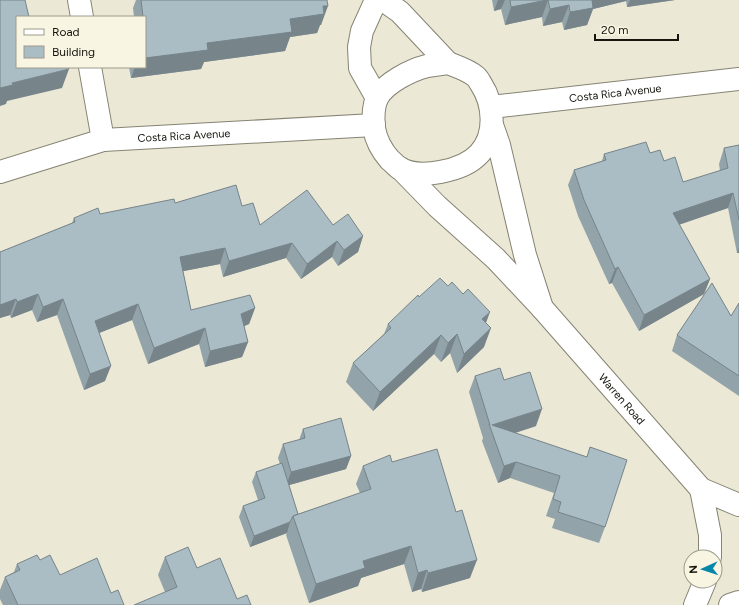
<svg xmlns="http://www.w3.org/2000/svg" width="739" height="605" viewBox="0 0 739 605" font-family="Figtree,sans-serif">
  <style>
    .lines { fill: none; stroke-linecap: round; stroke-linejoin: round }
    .street-casing { stroke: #868373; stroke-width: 24 }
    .street { stroke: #fff; stroke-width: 22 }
    .wall { fill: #92a3a9 }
    .shaded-wall { fill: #77848a }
    .building { fill: #aabdc5; stroke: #77848a }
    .labels { text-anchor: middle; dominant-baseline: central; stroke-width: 3.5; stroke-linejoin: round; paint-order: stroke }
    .street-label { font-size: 11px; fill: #15140d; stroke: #f9f5e3 }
  </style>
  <rect width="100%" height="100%" fill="#ebe8d6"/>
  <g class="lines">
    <!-- street casing -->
    <g class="street-casing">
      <g id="street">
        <polyline points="79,0 82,17"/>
        <polyline points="376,0 362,31 359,47 360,68 377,98"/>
        <polyline points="383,0 400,12 448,63"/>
        <path d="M448 63C458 67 468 70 475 76 478 78 479 81 481 84 494 104 497 135 479 154 463 171 420 180 399 168 396 166 393 162 390 160 382 151 376 140 374 128 373 118 373 107 377 98 385 83 411 70 427 66 434 65 441 64 448 63Z"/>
        <polyline points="90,67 103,140"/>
        <path id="s1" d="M491 107 739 79"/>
        <polyline points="400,168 437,206 496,259 542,308 525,255 499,145 492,125"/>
        <path id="s2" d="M0 172 103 140 374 125"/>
        <path id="s3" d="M542 308 701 489 739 505"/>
        <polyline points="701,489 710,535 710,557"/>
        <polyline points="695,605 705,581"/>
        <polyline points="730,605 739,602"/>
      </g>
    </g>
    <!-- street -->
    <use href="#street" class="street"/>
  </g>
  <!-- wall -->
  <g class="wall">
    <polygon points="136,0 327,0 321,25 320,25 317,33 290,37 285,51 204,62 201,69 131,78 129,67 145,67 145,17 134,17 133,8"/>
    <polygon points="492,0 675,0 627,7 626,1 593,9 587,25 564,30 562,22 543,26 542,17 505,25 501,9 494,11"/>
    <polygon points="739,145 739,253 737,253 728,208 679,224 710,279 704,294 639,331 612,283 609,284 578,216 568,185 574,170 602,161 604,154 650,153 664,161 683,182 720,171 719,164 724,148"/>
    <polygon points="175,203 242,206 260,225 333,225 363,236 358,252 338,266 332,257 301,279 286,258 223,277 220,264 183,271 191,310 255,308 249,324 244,326 248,342 242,357 205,367 199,344 148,364 132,320 99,333 105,381 84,390 57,315 37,322 32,310 11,318 10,315 0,318 0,252 72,223 74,218"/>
    <polygon points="448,286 486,323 484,347 457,373 450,353 441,362 434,354 373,411 346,382 353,363 384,334 388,324 419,297"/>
    <polygon points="739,303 739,396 672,351 677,335 731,316"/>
    <polygon points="475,376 504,380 536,426 515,433 587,457 590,447 605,527 599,543 552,528 555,519 546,516 554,493 510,478 498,483 482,441 483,438 469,392"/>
    <polygon points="303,429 351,456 346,469 289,485 298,514 360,493 356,484 363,466 392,462 470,578 422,592 421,589 412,592 404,564 361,578 358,586 309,603 286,535 287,533 250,547 239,517 243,506 258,500 252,482 256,472 280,464 278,458 283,444 299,440"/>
    <polygon points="165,557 197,568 237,599 165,592 158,575"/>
    <polygon points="40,560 60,575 111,593 124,605 3,605 0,599 0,590 5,577 14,572 17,564"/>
  </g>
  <!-- shaded-wall -->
  <g class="shaded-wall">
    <polygon points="498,0 505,0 501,9 494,11"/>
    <polygon points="548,0 542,17 505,25 511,7"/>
    <polygon points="588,0 627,0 626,1 593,9 587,25 564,30 570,12"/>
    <polygon points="630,0 675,0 627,7"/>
    <polygon points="569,5 562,22 543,26 550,9"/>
    <polygon points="323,6 328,6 321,25 320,25 317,33 290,37 285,51 204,62 201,69 131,78 135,67 145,67 145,58 207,43 290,19"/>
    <polygon points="69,69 62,88 7,101 6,104 0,106 0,88 12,83"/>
    <polygon points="733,193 728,208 667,229 673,213"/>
    <polygon points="363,236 358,252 338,266 344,250"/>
    <polygon points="337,241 332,257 301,279 307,264"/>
    <polygon points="292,243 286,258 223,277 229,261"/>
    <polygon points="739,247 739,253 737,253"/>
    <polygon points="225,248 220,264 174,273 180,257"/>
    <polygon points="618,267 612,283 609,284 615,269"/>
    <polygon points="710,279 704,294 639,331 644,315"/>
    <polygon points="38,294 32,310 11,318 17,302"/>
    <polygon points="16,299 10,315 0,318 0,305"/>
    <polygon points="63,299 57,315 37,322 43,307"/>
    <polygon points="138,304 132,320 89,337 95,321"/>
    <polygon points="255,308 249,324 235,330 241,314"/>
    <polygon points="490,312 483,331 482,319"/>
    <polygon points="205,328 199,344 148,364 154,348"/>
    <polygon points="491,328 484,347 457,373 464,354"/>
    <polygon points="457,334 450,353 441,362 448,343"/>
    <polygon points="441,335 434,354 373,411 380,392"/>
    <polygon points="248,342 242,357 205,367 210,351"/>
    <polygon points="111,366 105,381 84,390 90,374"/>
    <polygon points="542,409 536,426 494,440 492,425"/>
    <polygon points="351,456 346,469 286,486 291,472"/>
    <polygon points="516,462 510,478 498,483 504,466"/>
    <polygon points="290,522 287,533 250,547 254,536"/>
    <polygon points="411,546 404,564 361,578 358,586 309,603 316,584 363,561"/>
    <polygon points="477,560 470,578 422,592 428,573"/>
    <polygon points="427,570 421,589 412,592 418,573"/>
  </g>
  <!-- building -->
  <g class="building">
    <polygon points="0,0 25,0 29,17 17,17 17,67 69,67 69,69 12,83 13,85 0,88"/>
    <polygon points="141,0 327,0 328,6 323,6 324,14 290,19 292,32 207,43 208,50 145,58 145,17 143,17"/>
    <polygon points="510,0 547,0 511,7"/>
    <polygon points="548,0 592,0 593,8 570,12 569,5 550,9"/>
    <polygon points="646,142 650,153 660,150 664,161 675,157 683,182 728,168 724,148 739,145 739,220 733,193 673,213 710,279 644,315 618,267 615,269 584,200 574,170 606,160 604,154"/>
    <polygon points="236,185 242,206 253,203 260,225 307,190 333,225 348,214 363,236 344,250 337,241 307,264 292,243 229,261 225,248 180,257 191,310 250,295 255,308 241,314 248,342 210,351 205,328 154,348 138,304 95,321 111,366 90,374 63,299 43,307 38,294 17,302 16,299 0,305 0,252 75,222 74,218 98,208 100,214 174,199 175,203"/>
    <polygon points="440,278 448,286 452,282 463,294 468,289 490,312 482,319 491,328 464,354 457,334 448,343 441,335 380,392 353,363 391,328 388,324 418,295 419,297"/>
    <polygon points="712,283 731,316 739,303 739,376 677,335"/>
    <polygon points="500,368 504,380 530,372 542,409 492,425 587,457 590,447 627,460 605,527 558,512 561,502 553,499 560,476 516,462 504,466 489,424 490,425 475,376"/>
    <polygon points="341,418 351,456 291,472 283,444 305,438 303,429"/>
    <polygon points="437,449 456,512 462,510 477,560 428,573 427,570 418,573 411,546 363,561 365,568 316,584 293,516 371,489 363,466 390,455 392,462"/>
    <polygon points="282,463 298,514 293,516 290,522 254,536 243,506 265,498 256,472"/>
    <polygon points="188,547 197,568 220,558 237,599 247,595 251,605 134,605 177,587 165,557"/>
    <polygon points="37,555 40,560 50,555 60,575 97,558 111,593 118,590 124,605 18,605 5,577 20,570 17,564"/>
  </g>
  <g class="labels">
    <!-- street labels -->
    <g class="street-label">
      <text stroke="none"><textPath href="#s1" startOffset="125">Costa Rica Avenue</textPath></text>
      <text stroke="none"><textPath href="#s2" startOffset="189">Costa Rica Avenue</textPath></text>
      <text stroke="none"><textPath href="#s3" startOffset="121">Warren Road</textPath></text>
    </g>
  </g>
  <!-- legend -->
  <rect x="16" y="16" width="130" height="52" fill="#f9f5e3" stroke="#9e9b8d"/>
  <rect x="24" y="29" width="20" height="6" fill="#ffffff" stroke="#9e9b8d"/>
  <text x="52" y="36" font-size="12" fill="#15140d">Road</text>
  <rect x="24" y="46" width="20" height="12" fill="#aabdc5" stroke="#9e9b8d"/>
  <text x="52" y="56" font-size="12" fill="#15140d">Building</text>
  <!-- north arrow -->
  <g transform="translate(703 569) rotate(267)"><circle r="19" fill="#f9f5e3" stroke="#9e9b8d"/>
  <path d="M0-3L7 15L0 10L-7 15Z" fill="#0687a9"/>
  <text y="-6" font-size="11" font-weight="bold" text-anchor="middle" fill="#15140d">N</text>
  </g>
  <!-- scale -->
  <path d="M595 34v6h83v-6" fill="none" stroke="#15140d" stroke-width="2"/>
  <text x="601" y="34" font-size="12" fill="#15140d" stroke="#f9f5e3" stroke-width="3" paint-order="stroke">20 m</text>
</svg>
